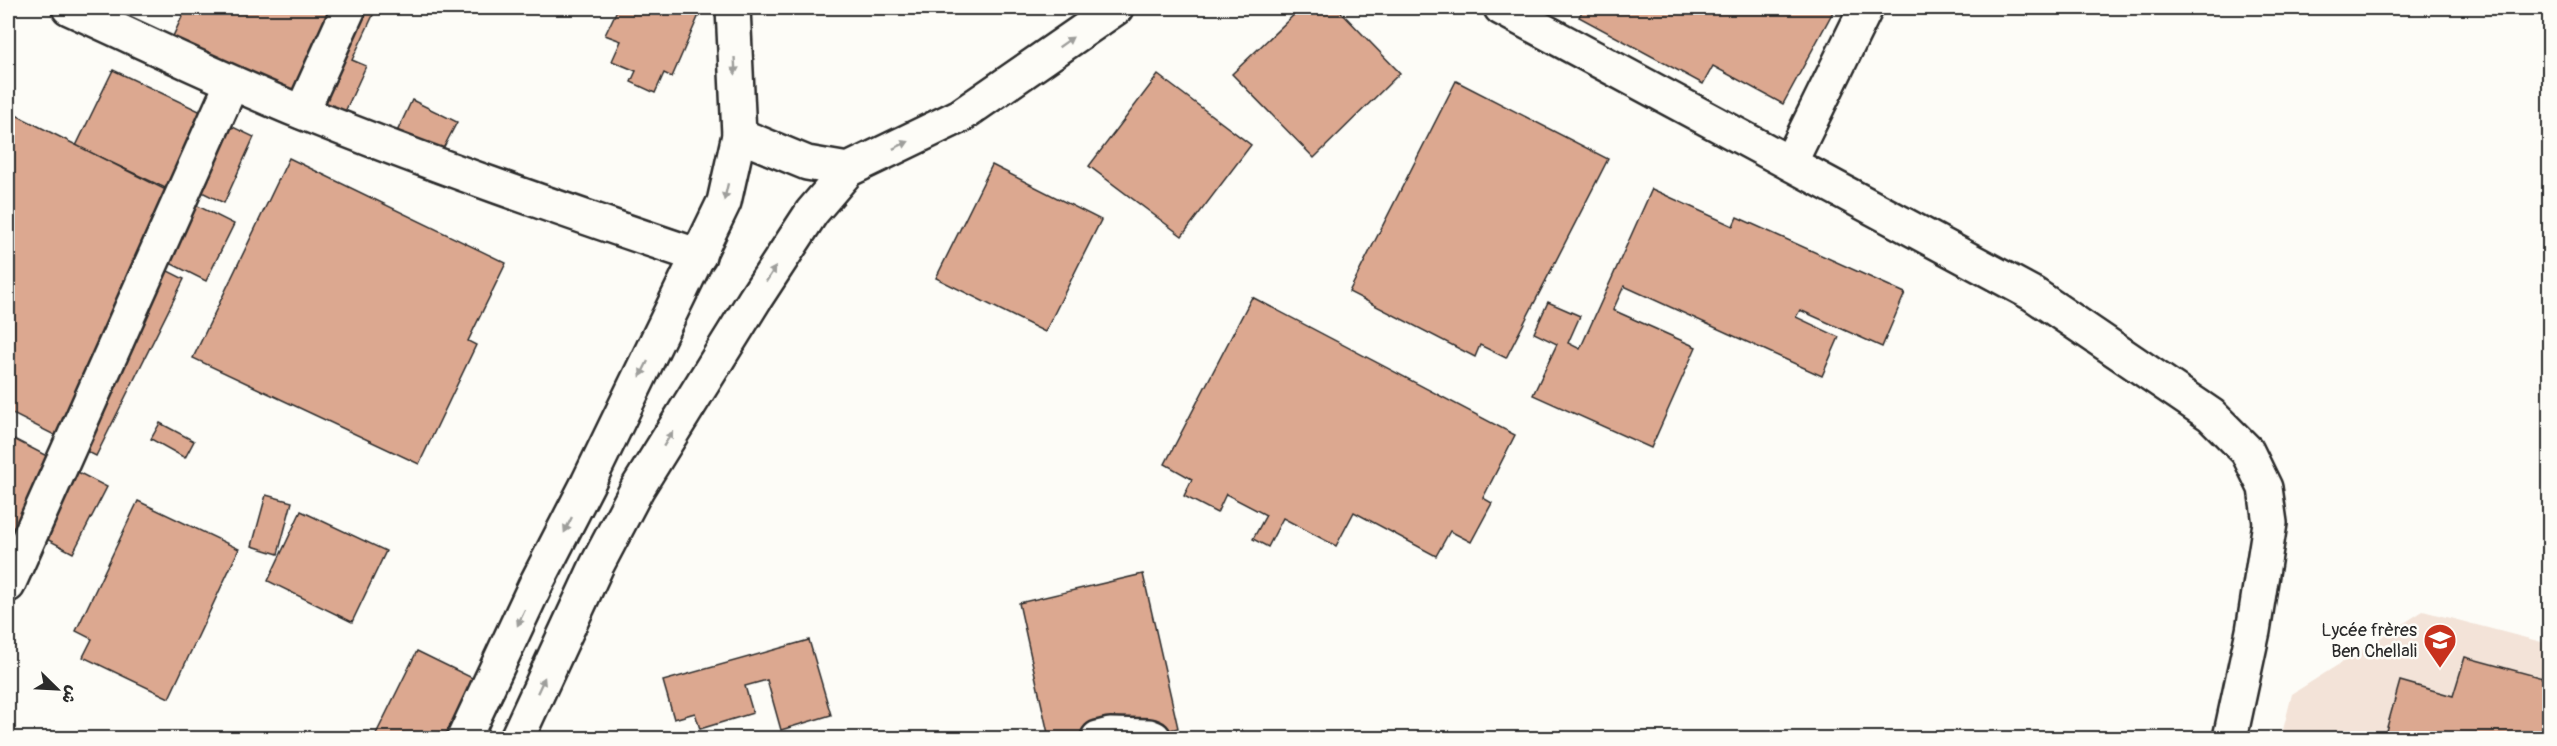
<svg xmlns="http://www.w3.org/2000/svg" width="2557" height="746" viewBox="0 0 2557 746" font-family="Pangolin,'Playpen Sans Arabic',sans-serif">
  <style>
    .built { fill: #f3e3d8 }
    .building { fill: #dca890; stroke: #2b2b2b; stroke-width: 1.5 }
    .lines { fill: none; stroke-linecap: round; stroke-linejoin: round }
    .minor-casing { stroke: #2b2b2b; stroke-width: 38 }
    .minor { stroke: #fdfcf7; stroke-width: 33 }
    .oneway { fill: #9e9e9b }
    .labels { text-anchor: middle; dominant-baseline: central; stroke-width: 5; stroke-linejoin: round; paint-order: stroke }
    .poi-label { font-size: 18px; fill: #2b2b2b; stroke: #fdfcf7; text-anchor: end }
  </style>
  <rect width="100%" height="100%" fill="#fdfcf7"/>
  <filter id="ink" filterUnits="userSpaceOnUse"><feTurbulence type="fractalNoise" baseFrequency=".0167" numOctaves="2"/><feDisplacementMap in="SourceGraphic" scale="12" xChannelSelector="R" yChannelSelector="G"/><feConvolveMatrix kernelMatrix="1 2 1 2 8 2 1 2 1" color-interpolation-filters="sRGB"/></filter>
  <g filter="url(#ink)">
    <!-- built -->
    <polygon class="built" points="2423,611 2549,644 2549,738 2281,738 2292,694"/>
    <!-- building -->
    <g class="building">
      <polygon points="186,8 368,8 375,11 352,60 366,66 344,114 266,79 262,86 170,43"/>
      <polygon points="618,8 702,8 672,77 664,73 655,93 631,82 636,71 612,61 621,41 605,35"/>
      <polygon points="1301,8 1337,8 1400,73 1314,158 1232,74"/>
      <polygon points="1584,8 1835,8 1783,104 1713,66 1703,84 1579,17"/>
      <polygon points="113,70 254,137 224,203 200,191 195,202 76,146"/>
      <polygon points="1158,75 1251,145 1182,236 1089,166"/>
      <polygon points="1456,81 1608,159 1506,358 1480,345 1475,357 1349,292"/>
      <polygon points="412,100 457,122 438,158 395,136"/>
      <polygon points="8,111 234,224 206,281 156,256 152,263 184,279 96,456 9,412 8,416"/>
      <polygon points="289,158 506,263 468,341 476,345 419,464 193,358"/>
      <polygon points="992,165 1101,220 1045,332 936,278"/>
      <polygon points="1652,189 1733,226 1737,217 1905,293 1882,347 1800,310 1796,317 1839,337 1822,376 1624,286 1613,310 1696,347 1651,448 1533,395 1557,344 1534,333 1548,302 1580,316 1568,343 1580,349"/>
      <polygon points="1252,297 1515,435 1483,498 1492,503 1471,542 1450,531 1436,556 1354,512 1336,546 1283,518 1268,547 1253,539 1266,515 1226,494 1217,513 1184,496 1192,479 1165,464"/>
      <polygon points="160,423 194,441 185,458 151,439"/>
      <polygon points="8,436 107,487 73,553 28,529 8,570"/>
      <polygon points="266,495 292,502 278,554 252,546"/>
      <polygon points="138,501 239,549 169,698 83,657 92,639 76,631"/>
      <polygon points="301,511 386,551 352,622 268,581"/>
      <polygon points="1143,574 1178,728 1135,738 1049,738 1019,603"/>
      <polygon points="809,640 831,715 781,730 767,680 745,686 753,713 700,729 695,713 674,719 663,681"/>
      <polygon points="417,651 505,694 483,738 374,738"/>
      <polygon points="2465,657 2550,680 2550,738 2384,738 2400,681 2453,696"/>
    </g>
    <g class="lines">
      <!-- minor casing -->
      <g class="minor-casing">
        <g id="minor">
          <path d="M69 8C146 43 223 80 301 112 432 165 566 211 699 256"/>
          <polyline points="1501,8 2033,294 2211,415 2247,451 2265,488 2270,523 2253,631 2230,738"/>
          <polyline points="302,112 349,8"/>
          <polyline points="739,135 807,163 848,170"/>
          <polyline points="1790,163 1866,8"/>
          <polyline points="8,585 232,83"/>
          <polyline points="464,738 536,584 588,483 724,202 739,135 733,8"/>
          <polyline points="517,738 597,565 637,489 755,299 812,212 848,170 960,116 1116,8"/>
          <polyline points="1098,738 1110,735 1149,736 1154,738"/>
        </g>
      </g>
      <!-- minor -->
      <use href="#minor" class="minor"/>
    </g>
    <!-- one-way arrows -->
    <defs><path id="oneway-solid" d="M-6-.8H1V-3.2L6.5 0L1 3.2V.8H-6Z" transform="scale(1.5)"/></defs>
    <g class="oneway">
      <use href="#oneway-solid" transform="translate(1066 42) rotate(-35)"/>
      <use href="#oneway-solid" transform="translate(735 66) rotate(87)"/>
      <use href="#oneway-solid" transform="translate(901 145) rotate(-25)"/>
      <use href="#oneway-solid" transform="translate(726 192) rotate(103)"/>
      <use href="#oneway-solid" transform="translate(771 274) rotate(-57)"/>
      <use href="#oneway-solid" transform="translate(644 369) rotate(116)"/>
      <use href="#oneway-solid" transform="translate(668 439) rotate(-58)"/>
      <use href="#oneway-solid" transform="translate(568 525) rotate(116)"/>
      <use href="#oneway-solid" transform="translate(521 618) rotate(115)"/>
      <use href="#oneway-solid" transform="translate(541 685) rotate(-65)"/>
    </g>
  </g>
  <!-- icons -->
  <defs>
    <g id="school-pin" transform="scale(1.725)"><path d="M0 17L-7.5 6A9.5 9.5 0 1 1 7.5 6Z" fill="#c8321e" stroke="#fdfcf7"/><path d="M0-5L7-2L0 1L-7-2ZM-4 1L0 2.5L4 1V4Q0 6-4 4Z" fill="#fff"/></g>
  </defs>
  <g fill-rule="evenodd">
    <use href="#school-pin" x="2440" y="640"/>
  </g>
  <g class="labels">
    <!-- poi labels -->
    <g class="poi-label">
      <text x="2417" y="630">Lycée frères<tspan x="2417" dy="21">Ben Chellali</tspan></text>
    </g>
  </g>
  <!-- margin -->
  <rect width="2557" height="746" fill="none" stroke="#fdfcf7" stroke-width="30"/>
  <rect x="15" y="15" width="2527" height="716" fill="none" stroke="#2b2b2b" stroke-width="2" filter="url(#ink)"/>
  <!-- north arrow -->
  <g transform="translate(57 689) rotate(114)" stroke="#fdfcf7" stroke-width="4.5" paint-order="stroke">
  <path d="M0-4.5L10 22L0 15L-10 22Z" fill="#2b2b2b"/>
  <text y="-9" font-size="16" font-weight="bold" text-anchor="middle" fill="#2b2b2b">ش</text>
  </g>
</svg>
